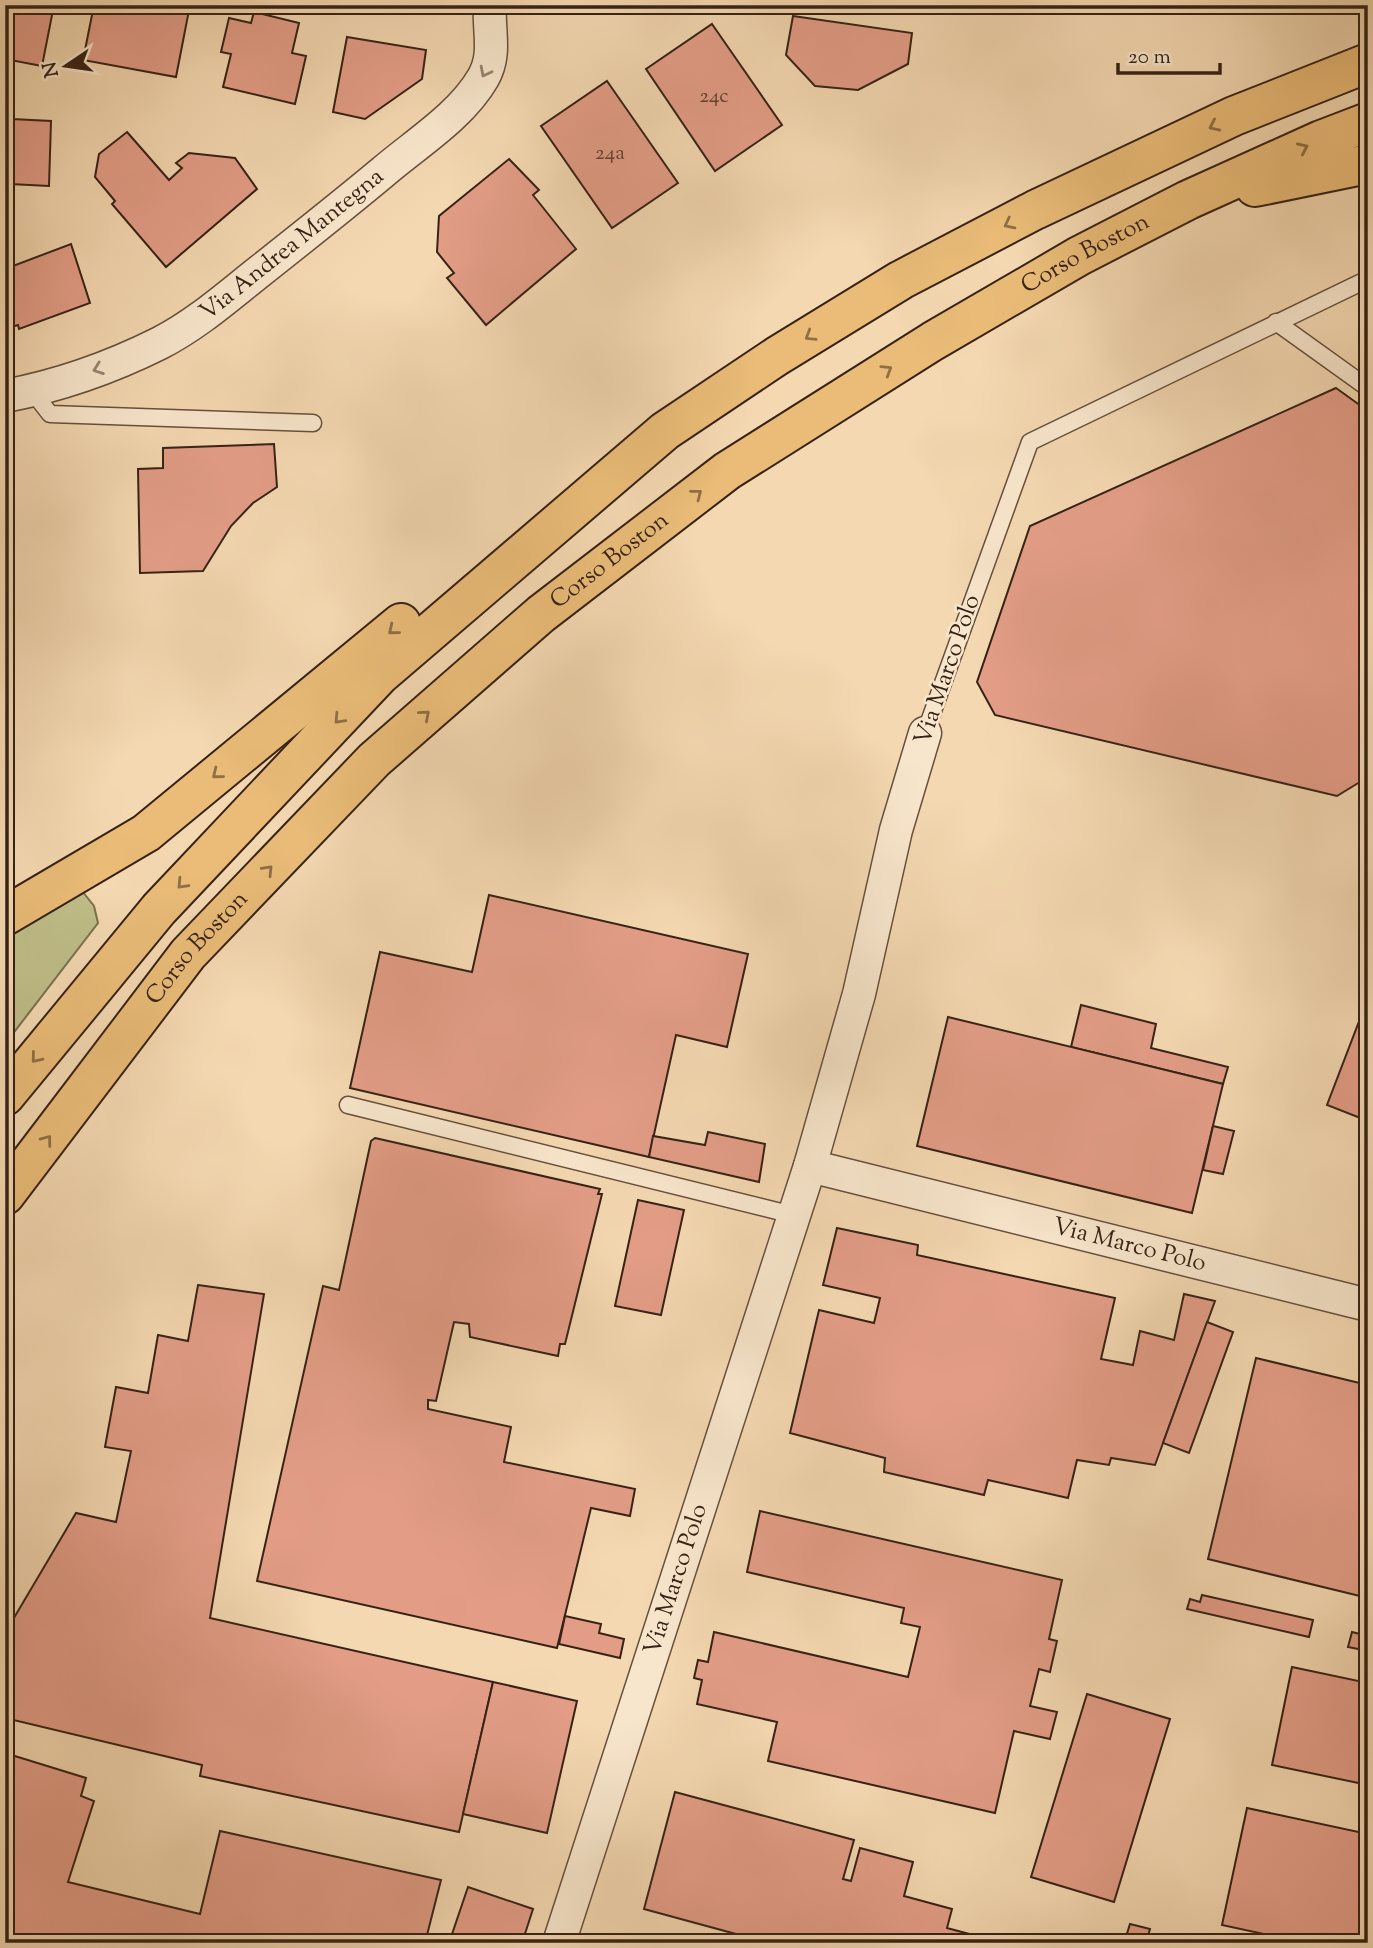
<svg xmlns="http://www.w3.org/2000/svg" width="1373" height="1948" viewBox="0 0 1373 1948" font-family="'Sorts Mill Goudy',serif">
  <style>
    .green { fill: #bfbe89; stroke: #7a7050; stroke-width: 2 }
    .building { fill: #e39d87; stroke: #362216; stroke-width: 2 }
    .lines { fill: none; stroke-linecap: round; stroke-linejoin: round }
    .service-casing { stroke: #66503d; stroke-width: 19 }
    .minor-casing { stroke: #66503d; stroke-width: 35 }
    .trunk-casing { stroke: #362216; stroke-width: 42 }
    .service { stroke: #f8e6cc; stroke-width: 16 }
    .minor { stroke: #f8e6cc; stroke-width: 32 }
    .trunk { stroke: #eabc78; stroke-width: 38 }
    .oneway { stroke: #978471 }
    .oneway2 { stroke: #906f47 }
    .labels { text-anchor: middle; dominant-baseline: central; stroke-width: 5; stroke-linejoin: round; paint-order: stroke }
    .number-label { font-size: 21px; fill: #614132 }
    .street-label { font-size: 24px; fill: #362216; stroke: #f8e6cc }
  </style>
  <rect width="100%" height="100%" fill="#f4d8b1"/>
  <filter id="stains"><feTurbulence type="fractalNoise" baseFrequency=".00286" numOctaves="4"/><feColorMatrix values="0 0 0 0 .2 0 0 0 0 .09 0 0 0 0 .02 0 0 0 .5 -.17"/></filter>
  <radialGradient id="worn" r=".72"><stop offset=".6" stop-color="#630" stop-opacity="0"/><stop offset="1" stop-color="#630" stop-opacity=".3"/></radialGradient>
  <!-- green -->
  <polygon class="green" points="82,891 94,906 98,923 5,1044 5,927"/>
  <!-- building -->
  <g class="building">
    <polygon points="5,5 54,5 42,66 5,59"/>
    <polygon points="94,5 190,5 176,77 83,60"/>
    <polygon points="254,12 299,23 292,53 306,56 295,104 223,87 231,54 221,52 229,18 251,23"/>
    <polygon points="793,16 912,33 908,64 858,90 815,86 786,55"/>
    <polygon points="712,24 782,125 715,171 646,69"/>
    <polygon points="347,37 426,50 422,79 365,119 333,112"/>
    <polygon points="607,81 678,183 612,228 541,126"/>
    <polygon points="5,115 12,115 12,119 51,121 49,186 10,184 10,177 5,176"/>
    <polygon points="127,132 169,180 182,168 176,163 189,153 235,158 257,189 166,267 112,204 115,201 95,177 99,154"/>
    <polygon points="509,159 539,190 533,195 576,249 486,325 447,278 454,273 437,252 439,216"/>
    <polygon points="71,244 90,303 19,329 18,325 5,329 5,269"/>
    <polygon points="1336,388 1368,411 1368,777 1337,796 995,715 977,682 1030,526"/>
    <polygon points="274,444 277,487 253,503 231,526 203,571 140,573 138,469 163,468 163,448"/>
    <polygon points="489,895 748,954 727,1047 676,1035 649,1157 350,1088 380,952 472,972"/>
    <polygon points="1368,998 1368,1121 1327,1105"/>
    <polygon points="1081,1005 1156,1024 1151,1048 1228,1067 1223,1084 1071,1047"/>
    <polygon points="948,1017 1223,1084 1192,1213 917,1146"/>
    <polygon points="1213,1126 1234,1131 1223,1174 1203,1170"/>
    <polygon points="708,1132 765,1144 759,1182 649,1157 653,1136 705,1145"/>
    <polygon points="375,1138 600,1189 598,1194 602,1194 565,1344 560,1344 558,1356 470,1337 469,1324 454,1322 436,1401 428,1400 428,1409 511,1427 504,1462 635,1489 630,1516 591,1508 557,1648 257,1581 323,1286 339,1290 371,1141"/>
    <polygon points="638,1200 684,1210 661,1315 615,1306"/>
    <polygon points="837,1228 918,1245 917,1255 1115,1298 1101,1359 1133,1365 1140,1331 1174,1340 1184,1294 1215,1301 1155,1465 1111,1458 1109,1465 1077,1460 1068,1498 988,1480 984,1495 884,1472 885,1458 790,1433 819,1310 874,1323 880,1298 823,1285"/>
    <polygon points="198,1285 264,1294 210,1618 493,1682 459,1832 200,1776 202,1765 5,1718 5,1633 76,1513 116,1522 131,1451 105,1447 116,1387 148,1393 158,1335 188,1341"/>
    <polygon points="1207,1322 1233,1332 1189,1453 1163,1443"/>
    <polygon points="1256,1358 1368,1385 1368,1598 1208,1559"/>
    <polygon points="760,1511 1062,1580 1049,1639 1057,1641 1050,1672 1039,1669 1030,1706 1057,1712 1050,1739 1014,1731 995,1813 768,1761 777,1722 697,1704 702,1680 694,1678 698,1660 708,1662 714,1632 908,1677 920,1627 901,1623 904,1608 747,1572"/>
    <polygon points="1202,1595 1313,1620 1309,1637 1187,1609 1190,1599 1200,1602"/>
    <polygon points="565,1616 601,1624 599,1633 624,1639 620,1658 559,1644"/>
    <polygon points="1352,1632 1368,1636 1368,1651 1348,1647"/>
    <polygon points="1292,1667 1368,1683 1368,1785 1272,1765"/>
    <polygon points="493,1682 577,1701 547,1833 463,1814"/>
    <polygon points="1087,1694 1170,1719 1114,1902 1031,1877"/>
    <polygon points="5,1753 86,1778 81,1796 94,1801 68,1882 200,1914 220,1831 441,1880 425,1943 328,1943 312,1940 312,1943 5,1943"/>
    <polygon points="675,1792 854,1840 843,1879 851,1881 860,1848 913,1862 904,1896 952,1909 947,1928 1003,1943 769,1943 644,1909"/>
    <polygon points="1247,1808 1368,1834 1368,1943 1305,1943 1222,1925"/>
    <polygon points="468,1887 533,1909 522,1943 449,1943"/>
    <polygon points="1130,1924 1150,1929 1146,1943 1124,1943"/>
  </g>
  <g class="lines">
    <!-- service casing -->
    <g class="service-casing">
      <g id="service">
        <polyline points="1276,322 1368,388"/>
        <polyline points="32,391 50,414 313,423"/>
        <polyline points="925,733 1030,442 1368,279"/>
        <polyline points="348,1105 793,1215"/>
      </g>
    </g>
    <!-- minor casing -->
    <g class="minor-casing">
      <g id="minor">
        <path id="s1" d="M5 396C58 386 112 367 160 343 195 325 225 299 255 275 298 241 341 207 383 172 417 143 461 116 483 78 497 54 488 31 490 5"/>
        <path id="s2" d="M810 1166 1368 1305"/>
        <path id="s3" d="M559 1943 810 1166 859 994 896 830 925 733"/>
      </g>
    </g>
    <!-- trunk casing -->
    <g class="trunk-casing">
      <g id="trunk">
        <polyline points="1255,187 1368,164"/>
        <polyline points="5,916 146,833 401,623"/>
        <polyline points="5,1096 159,909 380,675 665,431 777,356 901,280 1035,210 1234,116 1368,63"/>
        <path id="s4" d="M5 1195 188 954 374 760 541 614 727 471 933 341 1079 256 1188 200 1321 140 1368 122"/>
      </g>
    </g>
    <!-- service -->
    <use href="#service" class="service"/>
    <!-- minor -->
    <use href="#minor" class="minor"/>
    <!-- trunk -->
    <use href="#trunk" class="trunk"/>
  </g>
  <!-- one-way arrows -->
  <defs><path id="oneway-chevron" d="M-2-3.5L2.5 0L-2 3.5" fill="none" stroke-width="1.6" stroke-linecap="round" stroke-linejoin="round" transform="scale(1.75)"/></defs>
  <g class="oneway">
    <use href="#oneway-chevron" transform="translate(485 72) rotate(117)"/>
    <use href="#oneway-chevron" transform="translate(98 369) rotate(160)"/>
  </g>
  <g class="oneway2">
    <use href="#oneway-chevron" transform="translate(1214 126) rotate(155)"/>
    <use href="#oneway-chevron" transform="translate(1303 148) rotate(-24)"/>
    <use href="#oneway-chevron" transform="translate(1009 224) rotate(153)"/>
    <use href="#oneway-chevron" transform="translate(810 336) rotate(148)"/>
    <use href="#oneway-chevron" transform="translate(887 370) rotate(-32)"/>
    <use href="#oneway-chevron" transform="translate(697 494) rotate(-38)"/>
    <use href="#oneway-chevron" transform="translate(393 630) rotate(141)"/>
    <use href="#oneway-chevron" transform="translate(425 715) rotate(-41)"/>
    <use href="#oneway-chevron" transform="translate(339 719) rotate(133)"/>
    <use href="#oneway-chevron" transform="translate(217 774) rotate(141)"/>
    <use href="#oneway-chevron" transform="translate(268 870) rotate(-46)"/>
    <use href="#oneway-chevron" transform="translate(182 884) rotate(133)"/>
    <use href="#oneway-chevron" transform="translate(36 1058) rotate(129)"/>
    <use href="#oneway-chevron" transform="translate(47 1140) rotate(-53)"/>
  </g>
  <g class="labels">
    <!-- number labels -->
    <g class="number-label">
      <text x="714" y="97">24c</text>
      <text x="610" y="154">24a</text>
    </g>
    <!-- street labels -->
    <g class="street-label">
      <text stroke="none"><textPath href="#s1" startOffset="329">Via Andrea Mantegna</textPath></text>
      <text stroke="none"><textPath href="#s4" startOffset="1447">Corso Boston</textPath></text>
      <text stroke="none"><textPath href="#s4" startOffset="880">Corso Boston</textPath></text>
      <text transform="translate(948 670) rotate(-71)">Via Marco Polo</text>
      <text stroke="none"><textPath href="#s4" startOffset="313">Corso Boston</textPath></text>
      <text stroke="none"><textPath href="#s2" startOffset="329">Via Marco Polo</textPath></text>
      <text stroke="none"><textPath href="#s3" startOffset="382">Via Marco Polo</textPath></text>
    </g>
  </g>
  <!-- margin -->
  <rect width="1373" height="1948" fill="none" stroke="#f4d8b1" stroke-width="28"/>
  <rect x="7" y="7" width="1359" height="1934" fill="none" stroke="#362216" stroke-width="3.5"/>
  <rect x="14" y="14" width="1345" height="1920" fill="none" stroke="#362216" stroke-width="2"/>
  <!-- north arrow -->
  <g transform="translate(66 66) rotate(257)" stroke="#f8e6cc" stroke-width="5" paint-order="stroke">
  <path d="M0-5L12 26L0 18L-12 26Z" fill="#362216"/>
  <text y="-10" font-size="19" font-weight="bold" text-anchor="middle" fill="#362216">N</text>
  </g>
  <!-- scale -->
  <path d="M1118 63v10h102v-10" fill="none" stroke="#362216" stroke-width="3.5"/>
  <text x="1128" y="63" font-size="21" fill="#362216" stroke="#f8e6cc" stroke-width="5" paint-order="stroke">20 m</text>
  <rect width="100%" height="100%" filter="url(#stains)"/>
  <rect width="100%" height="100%" fill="url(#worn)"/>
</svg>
